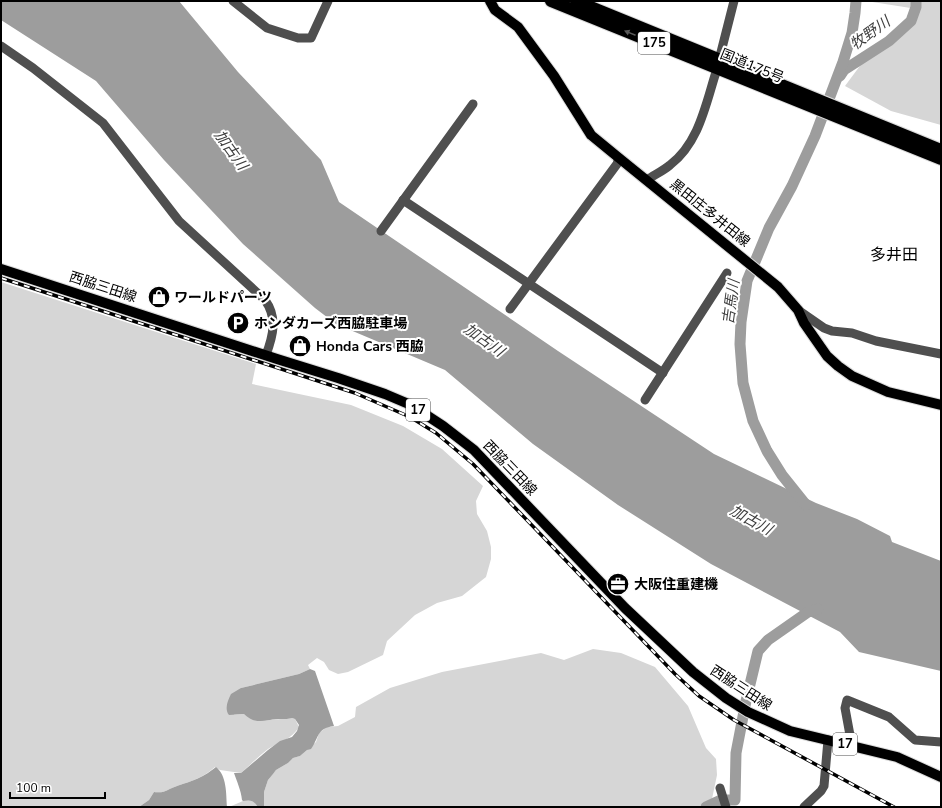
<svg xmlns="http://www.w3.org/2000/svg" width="942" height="808" viewBox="0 0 942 808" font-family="'Nunito Sans','Noto Sans JP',sans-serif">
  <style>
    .green { fill: #d6d6d6 }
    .water { fill: #9d9d9d }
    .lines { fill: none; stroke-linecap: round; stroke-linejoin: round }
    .river { stroke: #9d9d9d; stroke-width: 11 }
    .major-casing { stroke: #dbdbdb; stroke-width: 12 }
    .highway-casing { stroke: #dbdbdb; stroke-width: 14 }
    .minor { stroke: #4f4f4f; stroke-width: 9 }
    .major { stroke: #000; stroke-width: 10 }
    .highway { stroke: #000; stroke-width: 12 }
    .rail-casing { stroke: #000; stroke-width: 3.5 }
    .rail { stroke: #fff; stroke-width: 2; stroke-dasharray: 6; stroke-linecap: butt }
    .oneway { fill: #595959 }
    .labels { text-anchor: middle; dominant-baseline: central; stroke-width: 4; stroke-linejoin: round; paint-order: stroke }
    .shield { fill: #fff; stroke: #4c4c4c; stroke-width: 1 }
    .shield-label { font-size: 13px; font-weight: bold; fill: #000 }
    .street-label { font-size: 14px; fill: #000; stroke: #fff }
    .poi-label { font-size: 14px; font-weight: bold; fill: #000; stroke: #fff; text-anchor: start }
    .water-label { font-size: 15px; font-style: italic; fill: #3e3e3e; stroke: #fff }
    .quarter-label { font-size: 16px; fill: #000; stroke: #fff }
  </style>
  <rect width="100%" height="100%" fill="#fff"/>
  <!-- green -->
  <g class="green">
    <polygon points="866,1 941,1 941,125 891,111 845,86 871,51 899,32 917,9"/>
    <path d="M1 282 256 364 252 384 351 405 403 426 442 449 483 486 476 501 477 514 487 531 491 547V559L486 577 462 596 437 603 415 615 387 641 383 655 348 672 338 674 329 670 324 662 317 658 308 665 310 669 299 674 241 688 234 715 244 714 265 721 270 720 292 718 295 719 299 727C292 739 279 742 268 749 259 756 250 765 241 773L220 770 215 767C200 780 190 781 172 788 163 792 164 793 154 792L149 800 139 807H1Z"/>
    <polygon points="593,649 621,653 655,667 688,706 706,748 716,759 717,775 712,799 698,807 264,807 264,792 268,780 276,770 288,763 293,758 300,756 316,742 319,733 327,727 338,726 355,717 356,707 390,688 442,672 541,653 564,660"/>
    <polygon points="252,800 254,801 258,807 229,807 243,801"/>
  </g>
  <!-- water -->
  <g class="water">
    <polygon points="1,1 179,1 238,72 321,160 339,202 558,351 714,454 816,503 857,519 890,536 892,542 941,561 941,671 859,652 840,632 711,564 618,505 533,444 445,370 336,324 315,308 243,244 164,160 96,81 1,20"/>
    <path d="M310 669 315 671 334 726C316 729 320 736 311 749L307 750 300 756 293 758 288 763 276 770 273 774 268 780 264 792V807H258C253 800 251 800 243 801L242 800C241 790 237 782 234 773H241L268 750 280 741 292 737 297 731 299 725 295 719 292 718C285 720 277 718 270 720 260 722 252 722 244 714L229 715C224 709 228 700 231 694L241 688 299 674Z"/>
    <path d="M216 767C227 776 226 793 227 807H139L149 800 154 792C164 793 163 792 172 788 190 781 200 780 216 767Z"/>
  </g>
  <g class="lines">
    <!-- river -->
    <g class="river">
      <polyline points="840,76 844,70 889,41 911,21 916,7 916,1"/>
      <polyline points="806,505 782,475 767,451 753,421 743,383 740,344 741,322 747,281 769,228 792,186 815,136 843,62 852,33 855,13 856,1"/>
      <polyline points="725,800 735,800 736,753 746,701 758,651 768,640 808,612 818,609"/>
      <polyline points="706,807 721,800"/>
    </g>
    <!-- major casing -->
    <g class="major-casing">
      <g id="major">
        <polyline points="490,1 495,10 518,27 554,76 591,135 619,158 778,287 798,310 804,323 827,356 838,366 852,376 888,392 941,405"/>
        <polyline points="1,269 277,359 338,378 385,394 411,405 443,426 474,450 625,608 693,672 726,698 748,712 790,731 897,757 941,777"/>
      </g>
    </g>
    <!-- highway casing -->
    <g class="highway-casing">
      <g id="highway">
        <polyline points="551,1 941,159"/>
        <polyline points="576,1 941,150"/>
      </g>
    </g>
    <!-- minor -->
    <g class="minor">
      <polyline points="233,1 267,28 298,38 311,38 328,1"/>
      <path d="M1 46 33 68 103 123 179 221 265 300C278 318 273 336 266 355"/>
      <polyline points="719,60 734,1"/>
      <path d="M647 180C654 175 663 171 670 165 700 142 706 102 717 69"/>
      <polyline points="403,200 663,373"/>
      <polyline points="381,231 473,104"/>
      <polyline points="510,309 617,164 619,158"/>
      <polyline points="798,310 824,328 832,331 852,333 876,341 941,354"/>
      <polyline points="645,400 727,273"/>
      <polyline points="852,746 845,708 847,700 889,717 915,740 941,742"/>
      <polyline points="720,788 726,807"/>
      <polyline points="804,807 821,791 824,786 828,740"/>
    </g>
    <!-- major -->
    <use href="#major" class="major"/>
    <!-- highway -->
    <use href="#highway" class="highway"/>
    <!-- rail casing -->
    <g class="rail-casing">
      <polyline id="rail" points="1,278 355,393 410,417 436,433 473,464 675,674 699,696 734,720 894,807"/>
    </g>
    <!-- rail -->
    <use href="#rail" class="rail"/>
  </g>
  <!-- one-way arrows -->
  <defs><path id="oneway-solid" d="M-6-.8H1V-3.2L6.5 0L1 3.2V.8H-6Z"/></defs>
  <use class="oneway" href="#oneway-solid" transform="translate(630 33) rotate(-158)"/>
  <!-- icons -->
  <defs>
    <g id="shop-disc" transform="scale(1.15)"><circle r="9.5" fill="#000" stroke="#fff"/><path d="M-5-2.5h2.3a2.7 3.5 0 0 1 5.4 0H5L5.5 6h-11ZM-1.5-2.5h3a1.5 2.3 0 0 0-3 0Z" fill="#fff"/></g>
    <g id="parking-disc" transform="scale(1.15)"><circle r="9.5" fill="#000" stroke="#fff"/><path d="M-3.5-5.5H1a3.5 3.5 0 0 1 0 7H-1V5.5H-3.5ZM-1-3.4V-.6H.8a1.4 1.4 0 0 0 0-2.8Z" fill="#fff"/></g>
    <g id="office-disc" transform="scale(1.15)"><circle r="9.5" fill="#000" stroke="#fff"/><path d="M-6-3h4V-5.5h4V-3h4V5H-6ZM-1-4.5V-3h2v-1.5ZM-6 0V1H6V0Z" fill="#fff"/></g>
  </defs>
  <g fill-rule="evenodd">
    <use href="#shop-disc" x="159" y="297"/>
    <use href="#parking-disc" x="238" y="323"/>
    <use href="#shop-disc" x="300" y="346"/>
    <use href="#office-disc" x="618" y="584"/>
  </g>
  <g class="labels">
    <!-- shield labels -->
    <g class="shield">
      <rect x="638" y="32" width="32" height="22" rx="3"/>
      <rect x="406" y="399" width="24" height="22" rx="3"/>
      <rect x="833" y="733" width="24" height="22" rx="3"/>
    </g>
    <g class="shield-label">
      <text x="654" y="43">175</text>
      <text x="418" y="410">17</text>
      <text x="845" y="744">17</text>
    </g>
    <!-- street labels -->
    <g class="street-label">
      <text transform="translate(752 66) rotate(22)">国道175号</text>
      <text transform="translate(710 213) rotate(39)">黒田庄多井田線</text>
      <text transform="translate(103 287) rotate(18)">西脇三田線</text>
      <text transform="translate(510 468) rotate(46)">西脇三田線</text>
      <text transform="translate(741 688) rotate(33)">西脇三田線</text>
    </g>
    <!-- poi labels -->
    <g class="poi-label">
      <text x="174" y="297">ワールドパーツ</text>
      <text x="254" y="323">ホンダカーズ西脇駐車場</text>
      <text x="316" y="346">Honda Cars 西脇</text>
      <text x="634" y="584">大阪住重建機</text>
    </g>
    <!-- water labels -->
    <g class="water-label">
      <text transform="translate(870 33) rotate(-36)">牧野川</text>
      <text transform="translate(231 150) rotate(54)">加古川</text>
      <text transform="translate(731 302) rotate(-82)">吉馬川</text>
      <text transform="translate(484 340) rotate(35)">加古川</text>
      <text transform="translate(751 520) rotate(29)">加古川</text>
    </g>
    <!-- quarter labels -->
    <g class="quarter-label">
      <text x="894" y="255">多井田</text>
    </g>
  </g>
  <!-- border -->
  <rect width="942" height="808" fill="none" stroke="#000000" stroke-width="4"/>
  <!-- scale -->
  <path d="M10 792v6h95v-6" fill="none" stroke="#000000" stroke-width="2"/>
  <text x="16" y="792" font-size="12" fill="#000000" stroke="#ffffff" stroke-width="3" paint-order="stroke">100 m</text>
</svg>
